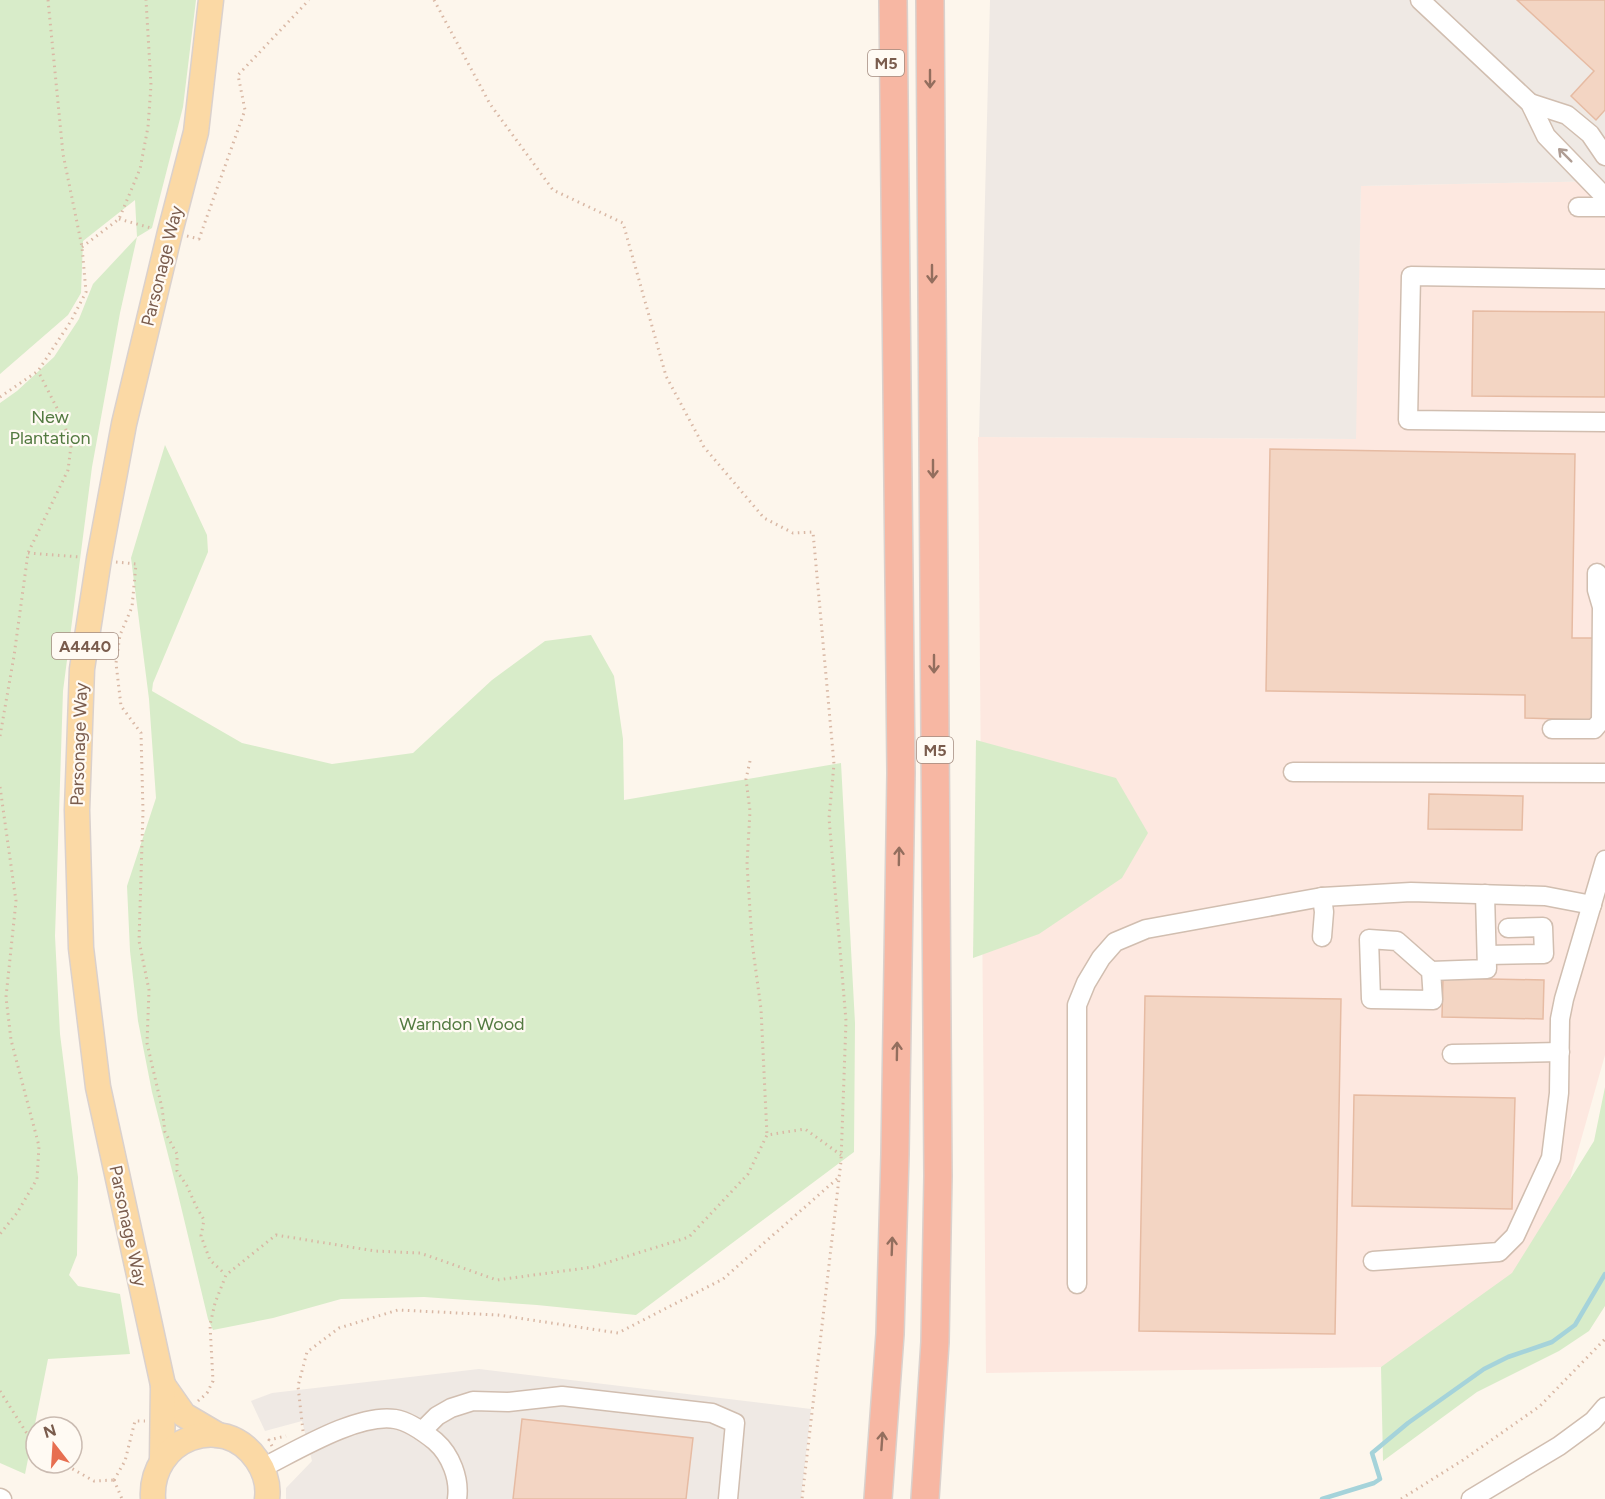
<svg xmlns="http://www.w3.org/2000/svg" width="1605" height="1499" viewBox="0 0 1605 1499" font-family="Figtree,sans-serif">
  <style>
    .commercial { fill: #fde8e0 }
    .industrial { fill: #efe9e4 }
    .green { fill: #d8ecc9 }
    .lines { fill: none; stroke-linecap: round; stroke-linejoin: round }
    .stream { stroke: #a5d3da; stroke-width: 4.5 }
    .building { fill: #f3d5c3; stroke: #e6bba3; stroke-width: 1.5 }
    .minor-casing { stroke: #d1beb0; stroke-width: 21 }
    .major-casing { stroke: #dad1cd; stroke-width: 27 }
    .highway-casing { stroke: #dad1cd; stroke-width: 30 }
    .path { stroke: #d9b8a5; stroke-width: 3; stroke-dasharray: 1.5 4.5; stroke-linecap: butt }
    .minor { stroke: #fff; stroke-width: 18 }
    .major { stroke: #fbd9a5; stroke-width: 24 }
    .highway { stroke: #f7b7a3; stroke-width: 27 }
    .oneway { stroke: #936e5e }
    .oneway2 { stroke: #af9d94 }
    .labels { text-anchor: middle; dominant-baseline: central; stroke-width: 4.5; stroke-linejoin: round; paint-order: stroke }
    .shield { fill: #fffaf3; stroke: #a28b7f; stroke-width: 1.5 }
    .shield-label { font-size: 16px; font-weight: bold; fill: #7a5c4d }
    .street-label { font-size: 18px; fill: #7a5c4d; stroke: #fffaf3 }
    .park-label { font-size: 18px; fill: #537a41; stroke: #fffaf3 }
  </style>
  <rect width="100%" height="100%" fill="#fdf6ec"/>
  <!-- commercial -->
  <polygon class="commercial" points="1605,181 1605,1055 1546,1264 1381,1367 986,1373 978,437 1355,439 1361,186"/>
  <!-- industrial -->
  <g class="industrial">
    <polygon points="990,0 1605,0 1605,181 1361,186 1356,439 979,437"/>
    <polygon points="479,1369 811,1409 801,1499 286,1499 286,1488 312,1461 302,1421 265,1431 251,1401 272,1393"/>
  </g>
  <!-- green -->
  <g class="green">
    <polygon points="0,0 196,0 183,107 152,228 137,237 120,313 92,467 63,691 55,936 60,1034 78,1177 77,1255 69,1275 78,1286 120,1294 130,1354 48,1359 25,1474 0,1463 0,403 17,391 54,357 79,319 93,284 137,237 135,200 83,241 81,293 68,315 0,374"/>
    <polygon points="165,445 207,535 208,552 153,683 152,691 242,743 332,764 413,753 492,680 545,641 591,635 614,676 623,739 624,800 841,763 855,1023 854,1152 636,1315 537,1305 424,1297 341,1299 273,1318 213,1330 208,1319 177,1190 152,1092 138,1021 130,951 127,886 156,798 149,699 131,558"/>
    <polygon points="976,740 1116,778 1148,833 1122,878 1039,934 973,958"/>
    <polygon points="1605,1087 1605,1306 1589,1331 1559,1351 1477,1392 1383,1461 1381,1367 1512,1273 1594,1141"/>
  </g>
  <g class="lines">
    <!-- stream -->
    <polyline class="stream" points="1322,1499 1374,1483 1380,1479 1372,1453 1408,1423 1484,1369 1508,1357 1552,1342 1575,1325 1605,1274"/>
  </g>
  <!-- building -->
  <g class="building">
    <polygon points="1517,0 1605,0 1605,110 1596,120 1571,96 1594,71"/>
    <polygon points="1473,311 1605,312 1605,397 1472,396"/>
    <polygon points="1270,449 1575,454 1572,638 1594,638 1593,720 1525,718 1525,695 1266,691"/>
    <polygon points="1429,794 1523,796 1522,830 1428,829"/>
    <polygon points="1443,978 1544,980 1543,1019 1442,1017"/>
    <polygon points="1145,996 1341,999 1335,1334 1139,1331"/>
    <polygon points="1354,1095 1515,1098 1512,1209 1352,1206"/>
    <polygon points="522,1419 693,1438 686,1499 513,1499"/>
  </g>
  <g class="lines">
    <!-- minor casing -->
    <g class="minor-casing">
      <g id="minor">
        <polyline points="1420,0 1530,103 1546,136 1605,197"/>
        <polyline points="1530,103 1567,115 1590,134 1605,156"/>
        <polyline points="1578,207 1605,207"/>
        <polyline points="1605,279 1411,276 1408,420 1605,422"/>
        <polyline points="1552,729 1594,729 1601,721 1602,607 1597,590 1597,573"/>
        <polyline points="1293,772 1605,773"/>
        <polyline points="1322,897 1324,912 1322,937"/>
        <polyline points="1487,955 1544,954 1543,927 1508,928"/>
        <polyline points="1431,971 1433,1000 1371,999 1369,939 1397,941 1431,971 1487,969 1485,894"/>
        <polyline points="1452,1054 1560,1052"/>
        <polyline points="1373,1261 1499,1252 1515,1236 1551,1158 1559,1093 1560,1019 1564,999 1605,860"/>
        <polyline points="1077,1284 1077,1005 1086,983 1101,958 1115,942 1146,929 1322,897 1411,892 1545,896 1592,905"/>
        <polyline points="422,1431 437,1416 451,1408 473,1401 508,1402 562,1396 712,1413 735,1423 728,1499"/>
        <path d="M262 1468C296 1451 358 1413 395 1419 408 1421 425 1433 435 1441 451 1455 460 1479 457 1499"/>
        <polyline points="0,1498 2,1499"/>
        <polyline points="1471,1499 1559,1446 1593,1421 1605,1407"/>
      </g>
    </g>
    <!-- major casing -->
    <g class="major-casing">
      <g id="major">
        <polyline points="163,1385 184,1415 218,1435"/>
        <polyline points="162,1460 163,1385 98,1087 81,948 77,810 82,669 99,559 124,424 170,232 196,132 211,0"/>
        <path d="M153 1499C149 1439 223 1410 257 1460 265 1472 269 1485 267 1499"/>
      </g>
    </g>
    <!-- highway casing -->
    <g class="highway-casing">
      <g id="highway">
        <polyline points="878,1499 890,1334 895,1154 901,773 893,0"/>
        <polyline points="925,1499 935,1342 938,1176 930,0"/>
      </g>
    </g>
    <!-- path -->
    <g class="path">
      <polyline points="434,0 490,104 553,190 623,223 666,376 704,447 764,518 793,533 813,532 834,764 829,818 846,1021 841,1161 802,1499"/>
      <polyline points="119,219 151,228"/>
      <polyline points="187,236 199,239 245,110 238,75 309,0"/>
      <polyline points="82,247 119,219 140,169 148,127 151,85 146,0"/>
      <polyline points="0,397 38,371 71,321 86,292 82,247 63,154 48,0"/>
      <polyline points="28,553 80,557"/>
      <polyline points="116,562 136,564 132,607 120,635 116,663 121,706 141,733 143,811 139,941 149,990 147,1043 162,1108 165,1132 177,1154 177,1171 187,1186 196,1206 204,1220 201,1236 210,1260 225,1274"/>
      <polyline points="0,736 14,656 28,553 68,470 71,446 63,420 38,371"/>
      <polyline points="750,761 746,779 750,811 747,864 752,942 761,1009 767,1135"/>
      <polyline points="0,787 16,901 6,997 11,1040 39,1146 37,1179 17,1213 0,1234"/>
      <polyline points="0,1391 26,1432 36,1441"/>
      <polyline points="198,1401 207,1393 213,1381 210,1325 215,1303 226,1275 276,1235 375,1251 420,1253 497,1280 593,1267 689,1237 748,1174 767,1135 805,1129 841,1155"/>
      <polyline points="303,1431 298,1386 307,1352 339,1328 398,1310 498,1315 618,1333 723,1279 838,1178"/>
      <polyline points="272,1446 269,1440 286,1436"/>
      <polyline points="62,1463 94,1481 114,1480"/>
      <polyline points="114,1480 125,1461 135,1421 145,1421"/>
      <polyline points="114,1480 122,1499"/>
      <polyline points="1401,1499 1463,1460 1540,1406 1605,1339"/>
    </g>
    <!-- minor -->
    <use href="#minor" class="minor"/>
    <!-- major -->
    <use href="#major" class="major"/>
    <!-- highway -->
    <use href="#highway" class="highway"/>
  </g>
  <!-- one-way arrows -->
  <defs><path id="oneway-shaft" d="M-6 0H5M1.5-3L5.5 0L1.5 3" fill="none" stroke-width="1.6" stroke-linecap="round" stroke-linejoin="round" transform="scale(1.5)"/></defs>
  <g class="oneway">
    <use href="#oneway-shaft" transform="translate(930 79) rotate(90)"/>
    <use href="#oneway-shaft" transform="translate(932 274) rotate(90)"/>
    <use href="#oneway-shaft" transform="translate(933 469) rotate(90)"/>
    <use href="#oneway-shaft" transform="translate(934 664) rotate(90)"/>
    <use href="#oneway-shaft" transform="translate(899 856) rotate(-89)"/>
    <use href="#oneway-shaft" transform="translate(897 1051) rotate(-89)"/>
    <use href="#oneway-shaft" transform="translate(892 1246) rotate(-88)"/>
    <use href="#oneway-shaft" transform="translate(882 1441) rotate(-86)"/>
  </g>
  <use class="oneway2" href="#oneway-shaft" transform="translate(1565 155) rotate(-135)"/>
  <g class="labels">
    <!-- shield labels -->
    <g class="shield">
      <rect x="868" y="50" width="36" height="26" rx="4.5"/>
      <rect x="52" y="633" width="66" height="26" rx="4.5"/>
      <rect x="917" y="737" width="36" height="26" rx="4.5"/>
    </g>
    <g class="shield-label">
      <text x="886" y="63">M5</text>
      <text x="85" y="646">A4440</text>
      <text x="935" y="750">M5</text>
    </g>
    <!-- street labels -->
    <g class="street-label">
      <text transform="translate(162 266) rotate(-76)">Parsonage Way</text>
      <text transform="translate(79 744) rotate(-88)">Parsonage Way</text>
      <text transform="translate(128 1226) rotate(78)">Parsonage Way</text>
    </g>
    <!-- park labels -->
    <g class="park-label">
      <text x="50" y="417">New<tspan x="50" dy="21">Plantation</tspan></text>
      <text x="462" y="1024">Warndon Wood</text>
    </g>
  </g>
  <!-- north arrow -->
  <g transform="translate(54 1445) rotate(343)"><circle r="28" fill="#fffaf3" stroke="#cabbb1" stroke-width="1.5"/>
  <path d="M0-4.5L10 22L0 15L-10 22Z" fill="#e76f51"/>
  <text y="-9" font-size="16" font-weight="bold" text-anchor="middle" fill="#7a5c4d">N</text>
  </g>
</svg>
